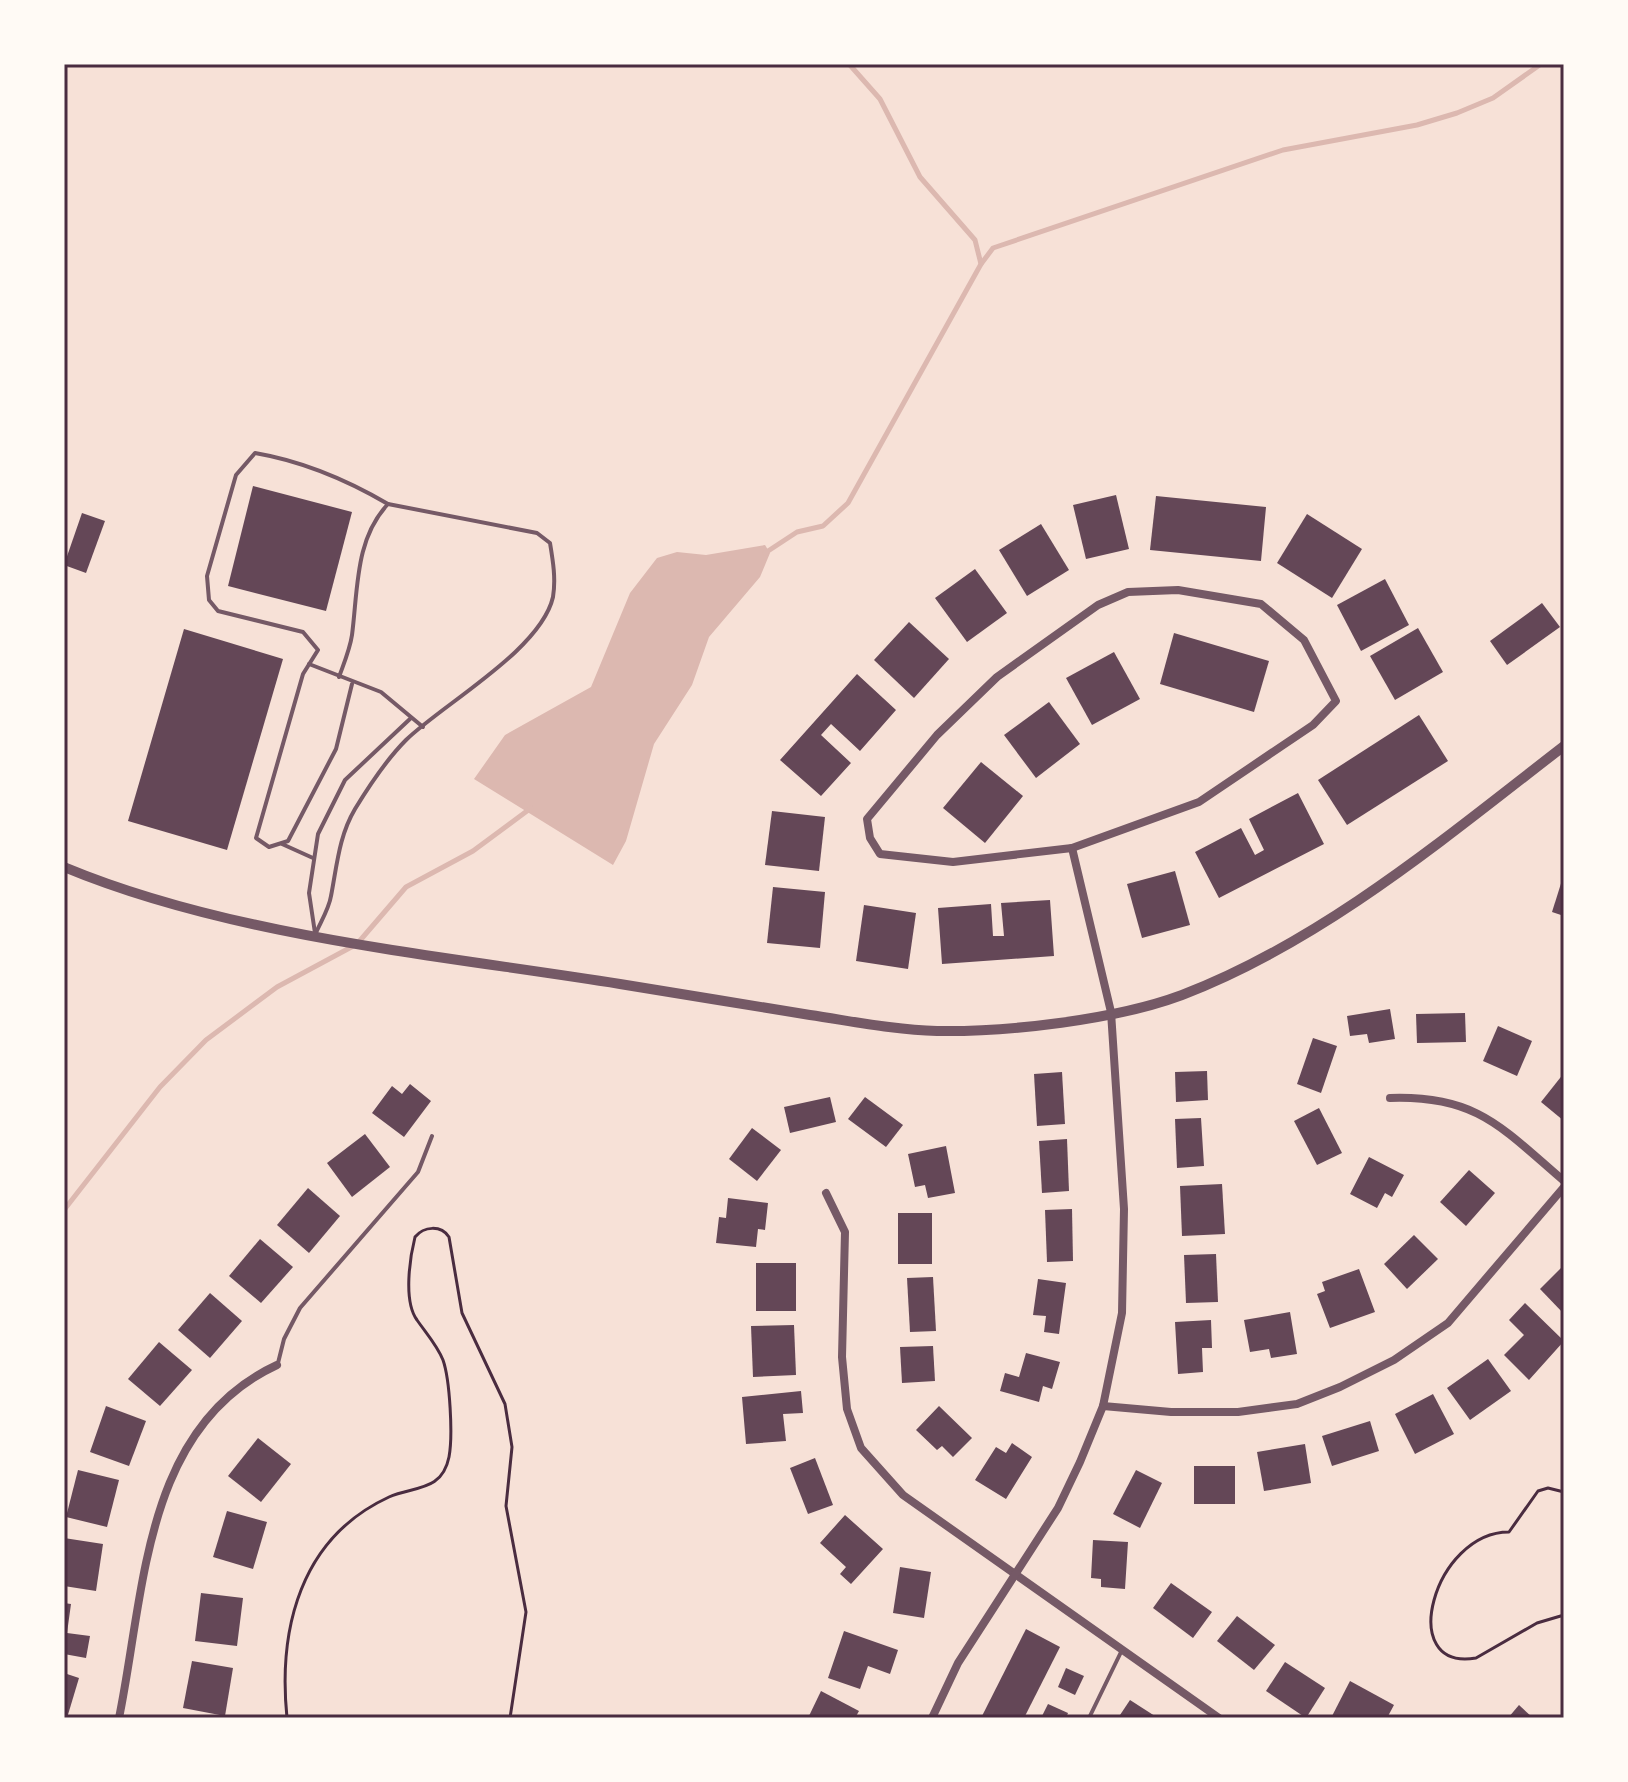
<svg xmlns="http://www.w3.org/2000/svg" width="1628" height="1782" viewBox="0 0 1628 1782" font-family="Barlow,sans-serif">
  <style>
    .water { fill: #dcb8b0 }
    .lines { fill: none; stroke-linecap: round; stroke-linejoin: round }
    .stream { stroke: #dcb8b0; stroke-width: 5 }
    .building { fill: #644757 }
    .path { stroke: #4a2c40; stroke-width: 3 }
    .service { stroke: #755966; stroke-width: 4 }
    .minor { stroke: #755966; stroke-width: 8 }
    .tertiary { stroke: #755966; stroke-width: 10 }
    .neatline { fill: none; stroke: #4a2c40; stroke-width: 3 }
  </style>
  <rect width="100%" height="100%" fill="#f7e1d7"/>
  <!-- water -->
  <polygon class="water" points="765,545 770,553 760,577 709,637 692,685 654,744 626,841 613,865 474,779 505,735 591,687 630,593 657,558 677,552 706,555"/>
  <g class="lines">
    <!-- stream -->
    <g class="stream">
      <polyline points="849,64 880,99 920,177 975,240 981,264"/>
      <polyline points="765,553 797,532 823,526 848,503 981,264 993,248 1283,150 1417,125 1457,113 1493,98 1541,64"/>
      <polyline points="64,1210 160,1087 206,1040 277,987 357,944 406,887 473,851 531,808"/>
    </g>
  </g>
  <!-- building -->
  <g class="building">
    <polygon points="253,486 352,512 326,611 228,586"/>
    <polygon points="1116,495 1129,549 1086,559 1073,505"/>
    <polygon points="1156,496 1266,507 1261,561 1150,550"/>
    <polygon points="82,513 105,521 86,573 64,565"/>
    <polygon points="1307,514 1362,549 1332,598 1277,563"/>
    <polygon points="1041,524 1069,570 1027,596 999,550"/>
    <polygon points="975,569 1007,613 967,642 935,598"/>
    <polygon points="1385,579 1409,625 1361,651 1337,605"/>
    <polygon points="1542,603 1560,627 1507,665 1490,641"/>
    <polygon points="909,622 949,659 914,698 874,660"/>
    <polygon points="1418,628 1443,672 1395,700 1370,656"/>
    <polygon points="184,629 283,659 227,850 128,821"/>
    <polygon points="1174,633 1269,661 1254,712 1160,684"/>
    <polygon points="1114,652 1140,699 1092,725 1066,678"/>
    <polygon points="857,674 896,710 860,751 831,724 821,735 851,763 821,796 780,760"/>
    <polygon points="1049,702 1080,744 1036,778 1004,735"/>
    <polygon points="1419,715 1448,761 1347,825 1318,780"/>
    <polygon points="981,762 1023,796 985,843 943,808"/>
    <polygon points="1298,793 1324,844 1219,898 1195,852 1241,828 1255,855 1264,850 1249,819"/>
    <polygon points="772,811 825,817 819,871 765,865"/>
    <polygon points="1175,871 1190,925 1142,938 1127,884"/>
    <polygon points="1564,874 1564,916 1552,912"/>
    <polygon points="773,887 825,892 820,948 767,943"/>
    <polygon points="1050,900 1054,956 942,964 938,908 991,904 993,936 1004,936 1001,903"/>
    <polygon points="864,905 916,913 908,969 856,961"/>
    <polygon points="1390,1009 1395,1039 1369,1043 1367,1034 1350,1036 1347,1016"/>
    <polygon points="1465,1013 1466,1042 1417,1043 1416,1014"/>
    <polygon points="1498,1026 1532,1041 1517,1076 1483,1061"/>
    <polygon points="1313,1038 1337,1046 1321,1093 1297,1084"/>
    <polygon points="1207,1071 1208,1100 1176,1102 1175,1072"/>
    <polygon points="1062,1072 1065,1124 1037,1126 1034,1074"/>
    <polygon points="1564,1073 1564,1121 1541,1102"/>
    <polygon points="410,1084 431,1101 404,1137 372,1113 392,1086 402,1094"/>
    <polygon points="830,1097 836,1122 790,1133 784,1107"/>
    <polygon points="865,1097 903,1125 886,1147 848,1119"/>
    <polygon points="1319,1108 1342,1153 1317,1165 1294,1121"/>
    <polygon points="1201,1118 1204,1166 1177,1168 1175,1119"/>
    <polygon points="752,1128 781,1150 757,1181 729,1159"/>
    <polygon points="365,1134 390,1167 352,1197 327,1163"/>
    <polygon points="1067,1139 1069,1191 1042,1193 1039,1141"/>
    <polygon points="946,1146 955,1193 928,1198 925,1185 915,1187 908,1154"/>
    <polygon points="1369,1157 1404,1175 1392,1197 1385,1193 1377,1208 1350,1194"/>
    <polygon points="1469,1170 1495,1193 1466,1226 1440,1202"/>
    <polygon points="1222,1184 1225,1234 1182,1236 1180,1186"/>
    <polygon points="308,1188 340,1216 309,1253 277,1225"/>
    <polygon points="728,1198 768,1203 765,1230 758,1229 756,1247 716,1243 719,1217 726,1218"/>
    <polygon points="1072,1209 1073,1261 1047,1262 1045,1210"/>
    <rect x="898" y="1213" width="34" height="51"/>
    <polygon points="1414,1235 1438,1259 1407,1289 1384,1264"/>
    <polygon points="260,1239 293,1267 261,1303 229,1276"/>
    <polygon points="1216,1254 1218,1302 1186,1303 1184,1255"/>
    <rect x="756" y="1263" width="40" height="48"/>
    <polygon points="1564,1265 1564,1314 1540,1289"/>
    <polygon points="1359,1269 1375,1312 1330,1328 1317,1294 1325,1291 1322,1282"/>
    <polygon points="933,1277 936,1331 910,1332 907,1278"/>
    <polygon points="1038,1279 1066,1283 1059,1334 1044,1332 1046,1316 1033,1315"/>
    <polygon points="210,1293 242,1321 210,1358 178,1330"/>
    <polygon points="1525,1303 1564,1341 1529,1380 1504,1355 1524,1335 1509,1320"/>
    <polygon points="1290,1312 1297,1354 1271,1358 1269,1349 1250,1352 1244,1320"/>
    <polygon points="1211,1320 1212,1348 1202,1348 1203,1372 1178,1374 1175,1322"/>
    <polygon points="794,1325 796,1375 753,1377 751,1326"/>
    <polygon points="159,1342 192,1370 160,1406 128,1379"/>
    <polygon points="933,1346 935,1381 902,1383 900,1347"/>
    <polygon points="1026,1353 1060,1362 1052,1389 1043,1386 1039,1402 1000,1391 1005,1373 1019,1377"/>
    <polygon points="1488,1359 1511,1391 1470,1420 1447,1388"/>
    <polygon points="801,1391 803,1413 783,1414 786,1441 746,1444 742,1397"/>
    <polygon points="1433,1394 1454,1434 1415,1454 1395,1414"/>
    <polygon points="106,1406 146,1421 129,1466 90,1452"/>
    <polygon points="939,1406 972,1438 953,1457 942,1446 937,1450 916,1430"/>
    <polygon points="1370,1421 1379,1451 1332,1466 1322,1436"/>
    <polygon points="258,1438 291,1464 261,1502 228,1476"/>
    <polygon points="1012,1443 1032,1457 1006,1499 975,1480 996,1447 1006,1453"/>
    <polygon points="1305,1444 1311,1483 1264,1491 1257,1452"/>
    <polygon points="815,1458 833,1505 808,1514 790,1468"/>
    <rect x="1194" y="1466" width="41" height="38"/>
    <polygon points="78,1470 119,1480 107,1527 66,1517"/>
    <polygon points="1136,1470 1162,1483 1140,1528 1113,1514"/>
    <polygon points="227,1511 267,1522 253,1569 213,1557"/>
    <polygon points="845,1515 883,1549 851,1584 840,1574 846,1567 820,1543"/>
    <polygon points="64,1538 103,1544 96,1591 64,1586"/>
    <polygon points="1093,1540 1128,1542 1125,1589 1101,1587 1101,1579 1091,1578"/>
    <polygon points="900,1567 931,1572 924,1618 893,1613"/>
    <polygon points="1171,1583 1212,1612 1193,1638 1153,1608"/>
    <polygon points="201,1593 243,1598 237,1646 195,1641"/>
    <polygon points="64,1603 71,1604 67,1633 90,1636 86,1658 64,1654"/>
    <polygon points="1237,1616 1275,1645 1254,1670 1217,1641"/>
    <polygon points="1026,1629 1060,1647 1024,1718 981,1718"/>
    <polygon points="844,1631 898,1650 890,1674 868,1666 860,1689 828,1678"/>
    <polygon points="192,1661 233,1668 225,1716 183,1708"/>
    <polygon points="1285,1662 1325,1688 1306,1718 1266,1691"/>
    <polygon points="1066,1668 1084,1676 1075,1695 1058,1687"/>
    <polygon points="64,1673 79,1678 67,1718 64,1718"/>
    <polygon points="1350,1681 1394,1705 1387,1718 1331,1718"/>
    <polygon points="821,1691 859,1711 855,1718 808,1718"/>
    <polygon points="1130,1700 1158,1718 1118,1718"/>
    <polygon points="1048,1704 1068,1713 1066,1718 1041,1718"/>
    <polygon points="1519,1705 1533,1718 1508,1718"/>
  </g>
  <g class="lines">
    <!-- path -->
    <g class="path">
      <path d="M1564 1492 1548 1488 1538 1491 1509 1532C1434 1532 1395 1672 1476 1658L1537 1623 1564 1615"/>
      <path d="M287 1718C278 1629 300 1538 389 1497 414 1486 442 1492 449 1457 453 1436 450 1380 443 1360 437 1345 426 1333 417 1320 403 1301 410 1257 415 1237 424 1226 441 1225 449 1237L462 1313 505 1404 512 1447 506 1506 526 1612 510 1718"/>
    </g>
    <!-- service -->
    <g class="service">
      <polyline points="309,664 381,692 423,727"/>
      <path d="M352 684 336 749 288 841 269 847 256 838 303 674 318 650 303 632 218 611 209 600 207 576 236 475 255 453C302 461 347 480 388 504"/>
      <polyline points="282,844 313,858"/>
      <polyline points="315,933 309,893 318,834 345,780 411,718"/>
      <path d="M315 935C320 923 329 909 331 896 337 865 339 836 355 809 369 786 387 759 406 740 443 704 541 650 553 597 556 579 553 561 550 543L537 533 388 504C355 539 358 589 352 635 350 649 344 663 339 677"/>
      <polyline points="278,1363 284,1339 300,1308 418,1172 432,1136"/>
      <polyline points="1089,1718 1122,1650"/>
    </g>
    <!-- minor -->
    <g class="minor">
      <polygon points="1178,590 1261,604 1304,640 1336,701 1313,725 1199,802 1072,848 953,862 880,854 870,838 867,819 937,735 997,677 1098,605 1128,592"/>
      <path d="M1390 1098C1477 1095 1502 1128 1564 1181"/>
      <polyline points="826,1193 845,1232 842,1357 847,1409 861,1448 903,1495 1219,1718"/>
      <polyline points="1103,1406 1171,1412 1238,1412 1297,1404 1340,1387 1394,1360 1448,1323 1564,1187"/>
      <path d="M119 1718C145 1592 143 1427 277 1365"/>
      <polyline points="932,1718 958,1663 1058,1508 1080,1462 1103,1406 1122,1313 1124,1209 1111,1012 1072,848"/>
    </g>
    <!-- tertiary -->
    <path class="tertiary" d="M64 867C232 937 440 955 620 984 683 994 747 1005 810 1015 851 1021 895 1030 937 1031 1009 1032 1115 1020 1182 995 1323 941 1446 837 1564 746"/>
  </g>
  <!-- border -->
  <rect width="1628" height="1782" fill="none" stroke="#fffaf5" stroke-width="132"/>
  <rect x="66" y="66" width="1496" height="1650" class="neatline"/>
</svg>
